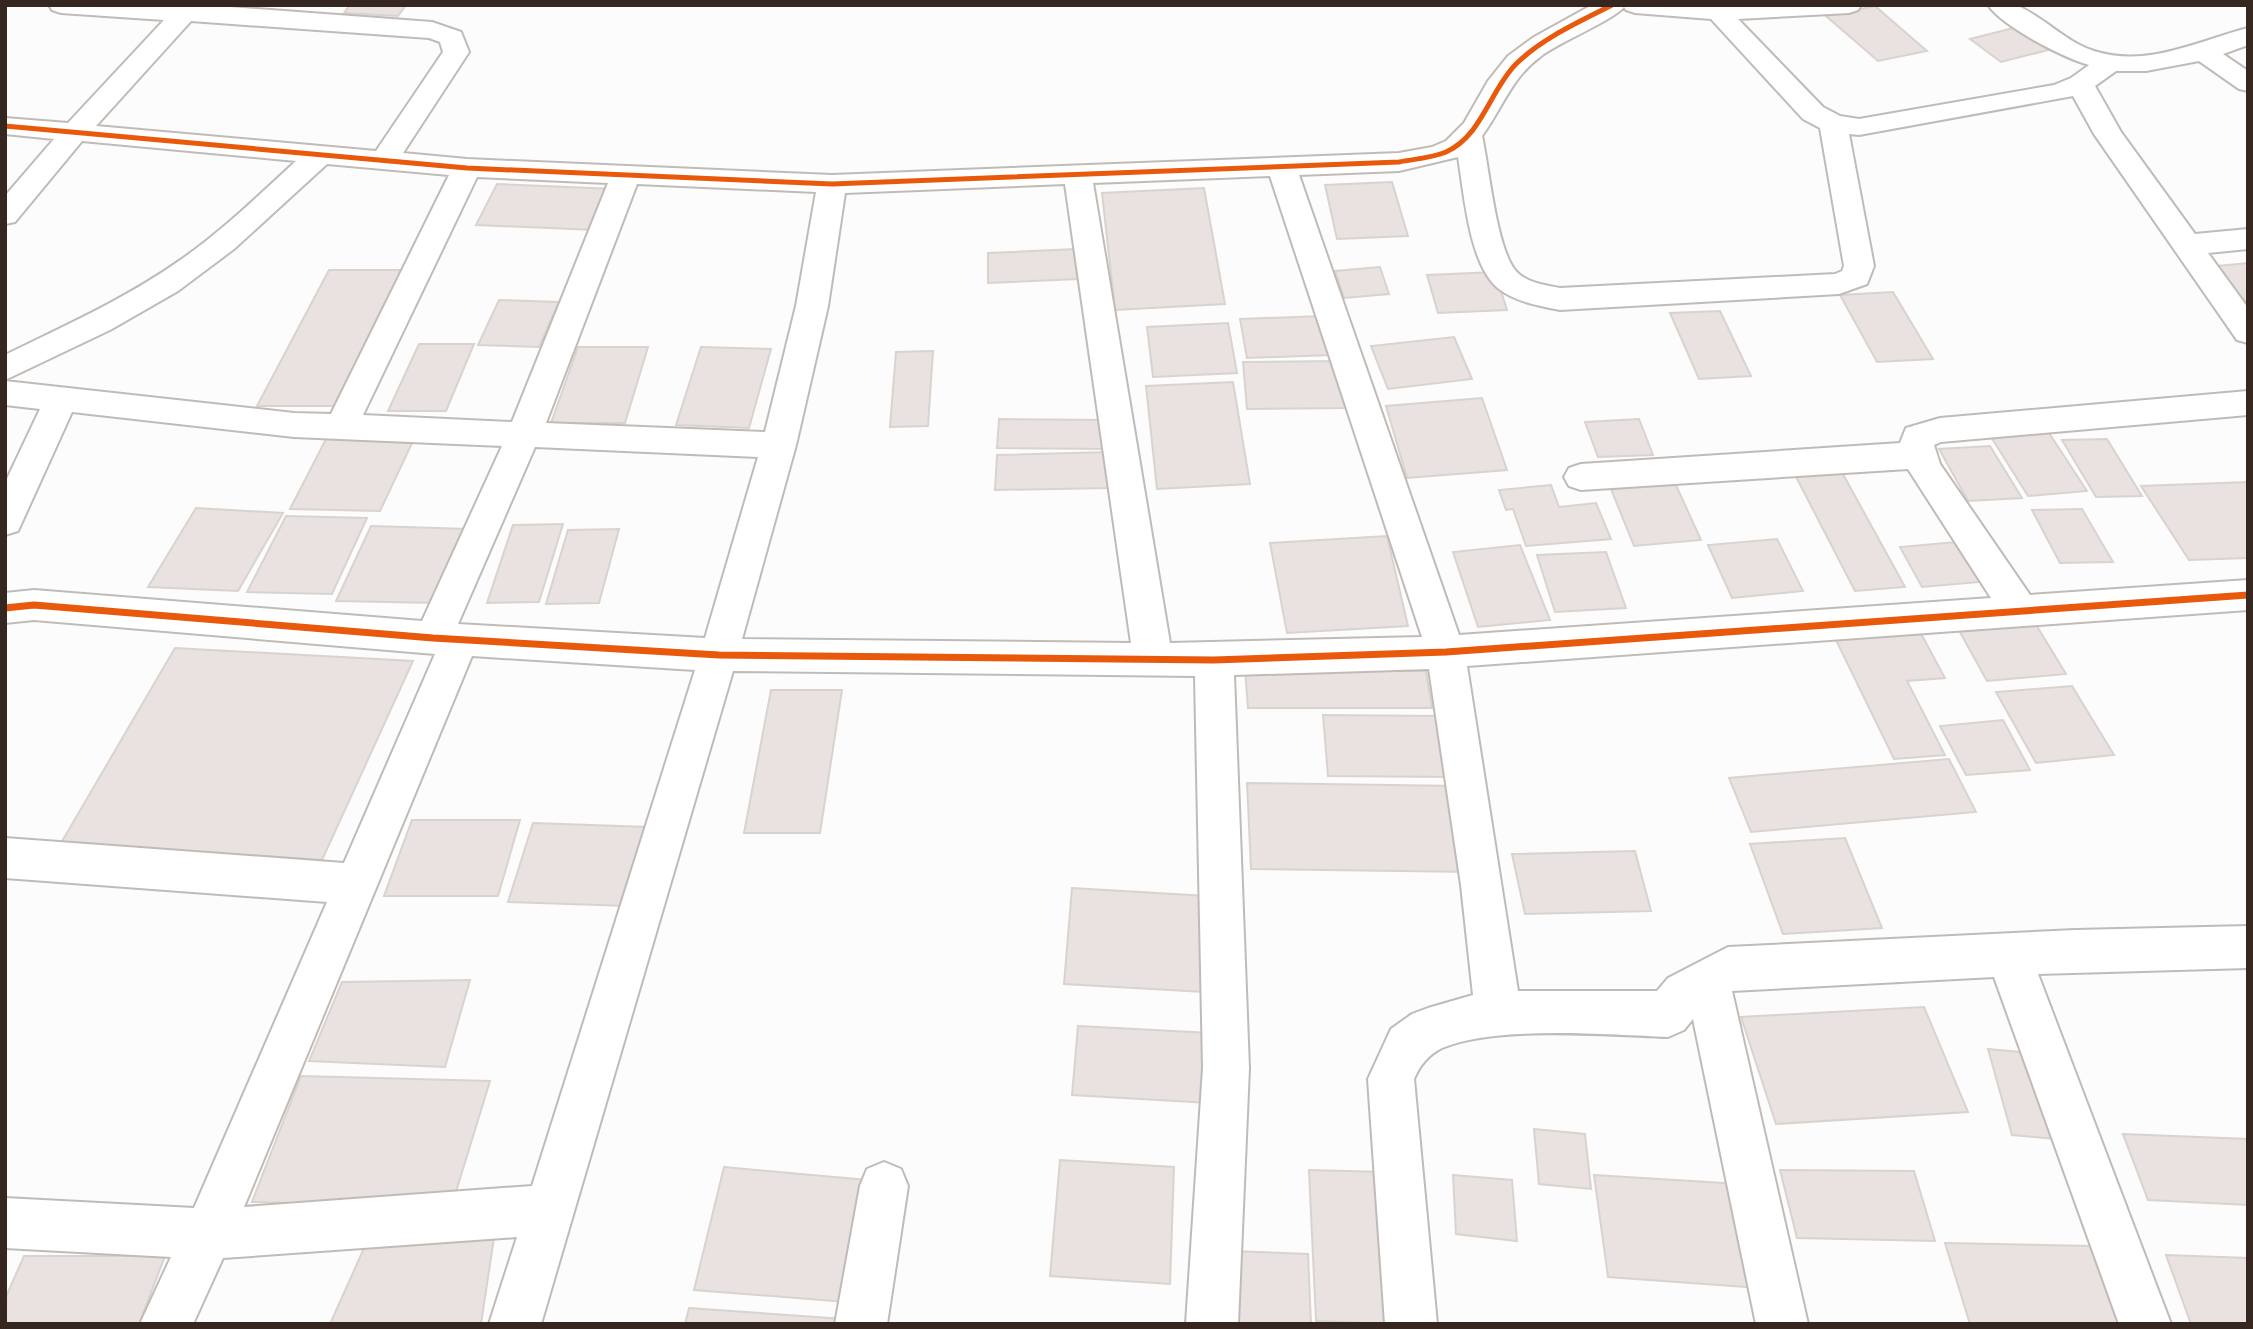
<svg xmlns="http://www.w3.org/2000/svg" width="2253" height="1329" viewBox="0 0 2253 1329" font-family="Lato,sans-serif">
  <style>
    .building { fill: #e9e2e0; stroke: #d9d3cf; stroke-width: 2 }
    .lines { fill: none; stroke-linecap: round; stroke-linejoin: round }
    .street-casing { stroke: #c1bbb7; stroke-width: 4 }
    .street { fill: #fff; fill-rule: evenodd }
    .cycleway-far1-casing { stroke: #fff; stroke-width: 9 }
    .cycleway-casing { stroke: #fff; stroke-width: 11 }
    .cycleway-far1 { stroke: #e8590c; stroke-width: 5 }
    .cycleway { stroke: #e8590c; stroke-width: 7 }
  </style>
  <rect width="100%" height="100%" fill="#fcfcfc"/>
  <!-- building -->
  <g class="building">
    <polygon points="350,5 406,5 398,16 344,13"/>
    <polygon points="1875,6 1927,51 1878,61 1826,16"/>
    <polygon points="2021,26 2052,49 2001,62 1970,39"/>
    <polygon points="1392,182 1408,236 1337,239 1325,185"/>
    <polygon points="497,184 614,189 595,230 476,225"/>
    <polygon points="1204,188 1225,304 1115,310 1102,193"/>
    <polygon points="1076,249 1078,279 988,283 988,253"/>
    <polygon points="2248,263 2248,313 2205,267"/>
    <polygon points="1380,267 1389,294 1344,298 1335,271"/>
    <polygon points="329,270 402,270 337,406 257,406"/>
    <polygon points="1495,272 1507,310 1438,313 1427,275"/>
    <polygon points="1893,292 1933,359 1877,362 1840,295"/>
    <polygon points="499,300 559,302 539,347 478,345"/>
    <polygon points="1720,311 1751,376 1699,379 1670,313"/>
    <polygon points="1322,316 1331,355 1247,358 1240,319"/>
    <polygon points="1228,323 1237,373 1153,377 1147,327"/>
    <polygon points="1454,337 1472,379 1388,389 1371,346"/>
    <polygon points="419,344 474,344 446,411 388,411"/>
    <polygon points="578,347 648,347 625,423 551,423"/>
    <polygon points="701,347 771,349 749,428 676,425"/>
    <polygon points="933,351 928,426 890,427 896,352"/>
    <polygon points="1339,361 1346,408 1247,409 1243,362"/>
    <polygon points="1233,382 1250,484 1157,489 1146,386"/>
    <polygon points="1482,398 1507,470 1407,478 1386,406"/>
    <polygon points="999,419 1107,420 1107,449 997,448"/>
    <polygon points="1639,419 1653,455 1598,457 1585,422"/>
    <polygon points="2049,433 2087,491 2028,496 1991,437"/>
    <polygon points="327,437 414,439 380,511 290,509"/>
    <polygon points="2107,439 2142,496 2096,497 2062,440"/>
    <polygon points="1990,446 2022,498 1968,501 1939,449"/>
    <polygon points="1109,452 1110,488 995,490 997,455"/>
    <polygon points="1838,465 1905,587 1855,591 1792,469"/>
    <polygon points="2248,482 2248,558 2189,560 2141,486"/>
    <polygon points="1675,483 1701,540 1634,546 1611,489"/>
    <polygon points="1551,485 1559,507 1596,503 1611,539 1526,546 1513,509 1506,510 1499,490"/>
    <polygon points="196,508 283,513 238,591 148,587"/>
    <polygon points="2082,509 2113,562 2060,563 2032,510"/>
    <polygon points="286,516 367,518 332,594 247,592"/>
    <polygon points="563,524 539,602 487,603 513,525"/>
    <polygon points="371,526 468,529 438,603 336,601"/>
    <polygon points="619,529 599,603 546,604 568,530"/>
    <polygon points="1387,536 1408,626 1287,633 1270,543"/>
    <polygon points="1777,539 1803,591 1732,598 1708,545"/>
    <polygon points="1956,542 1980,582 1922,587 1900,547"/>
    <polygon points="1520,545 1550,620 1478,627 1453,552"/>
    <polygon points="1606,552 1626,608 1555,612 1537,555"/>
    <polygon points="2032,618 2066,674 1987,681 1956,625"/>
    <polygon points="1918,628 1945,678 1907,681 1945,755 1894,759 1833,634"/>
    <polygon points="175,648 413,661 322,860 61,843"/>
    <polygon points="1245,670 1426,671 1432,708 1248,708"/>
    <polygon points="2072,686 2114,755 2036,763 1996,692"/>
    <polygon points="771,690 842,690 820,833 744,833"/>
    <polygon points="1323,715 1442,716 1451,777 1328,776"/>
    <polygon points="2003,720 2030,770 1966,775 1940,726"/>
    <polygon points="1949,759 1976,812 1751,832 1729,778"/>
    <polygon points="1247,783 1459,786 1472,872 1251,869"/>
    <polygon points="412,820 520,820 498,896 384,896"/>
    <polygon points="533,823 648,827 628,906 508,902"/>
    <polygon points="1845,838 1882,928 1783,934 1750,844"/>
    <polygon points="1635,851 1651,911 1525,914 1512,854"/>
    <polygon points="1072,888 1207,896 1204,992 1064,984"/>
    <polygon points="470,980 445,1067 309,1061 342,982"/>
    <polygon points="1924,1007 1968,1112 1776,1124 1741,1017"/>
    <polygon points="1078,1026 1211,1033 1209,1103 1072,1095"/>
    <polygon points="1988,1049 2041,1054 2067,1140 2012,1135"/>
    <polygon points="301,1076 490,1081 451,1208 252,1202"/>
    <polygon points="1534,1129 1585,1134 1591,1189 1539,1184"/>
    <polygon points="2123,1134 2248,1139 2248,1205 2148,1200"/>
    <polygon points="1060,1160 1174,1167 1170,1284 1050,1276"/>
    <polygon points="724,1167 867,1180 846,1302 694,1290"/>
    <polygon points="1309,1170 1385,1172 1395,1324 1316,1321"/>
    <polygon points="1780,1170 1914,1171 1935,1241 1797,1238"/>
    <polygon points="1453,1175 1512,1180 1517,1241 1456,1234"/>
    <polygon points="1594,1175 1740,1184 1759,1288 1608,1277"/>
    <polygon points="495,1231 481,1324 330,1324 365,1246"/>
    <polygon points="1945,1243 2092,1246 2121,1324 1970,1324"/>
    <polygon points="1232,1251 1308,1254 1311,1324 1232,1324"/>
    <polygon points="2166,1255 2248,1258 2248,1324 2191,1324"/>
    <polygon points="24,1256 165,1256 139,1324 5,1324 5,1299"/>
    <polygon points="689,1308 844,1319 843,1324 685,1324"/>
  </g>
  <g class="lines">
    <!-- street casing -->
    <g class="street-casing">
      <g id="street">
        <path d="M49 5H204L432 22 461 32 469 52 403 153 467 159 832 175 1399 153 1432 147 1446 141 1464 123 1488 81 1508 56 1534 37 1592 5H1861L1858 10 1849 13 1738 19 1823 107 1840 116 1859 119 2054 85 2071 78 2089 65C2063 58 2002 26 1988 5 1997 5 2011 3 2020 7 2046 19 2066 42 2094 51 2147 68 2198 41 2248 28V45L2223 54 2248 71V91L2239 89 2199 61 2146 71H2116L2095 86 2121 132 2195 234 2248 229V249L2208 253 2248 308V343L2237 340 2094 134 2073 96 1859 135 1849 134 1874 266 1867 284 1839 294 1560 310C1539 306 1516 302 1499 289 1469 266 1464 192 1458 157L1399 171 1299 175 1459 635 1991 598 1908 469 1581 490 1569 486 1564 477 1569 468 1581 464 1900 443 1906 428 1940 418 2248 391V415L1941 442 1934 445 1940 464 2030 595 2248 580V610L1467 666 1518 991H1657L1668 978 1728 947 2075 930 2248 926V968L2038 974 2171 1324H2119L1994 977 1732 991 1808 1324H1756L1693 1019 1684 1030 1668 1037C1609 1035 1495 1025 1442 1048 1428 1055 1420 1065 1414 1079L1437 1324H1385L1368 1079 1391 1029 1412 1014 1428 1008 1473 995 1461 885 1429 669 1234 675 1249 1068 1238 1324H1186L1203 1068 1195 676 733 671 541 1324H489L517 1237 223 1258 193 1324H140L171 1257 5 1248V1198L194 1208 327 902 5 878V838L344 863 435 654 34 620 5 623V593L34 590 422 621 502 446 294 437 72 412 18 531 5 535V483L40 409 5 405V381L294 413 331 414 449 175 327 164 234 249 178 291 110 330 5 380V355C64 326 125 299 179 261 221 232 258 196 296 161L82 141 15 222 5 224V196L54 139 5 134V118L68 123 164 20 61 13 52 10ZM1624 7 1626 10 1635 13 1711 19 1803 119 1820 128 1844 266 1842 271 1835 274 1560 288C1544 285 1526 283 1515 270 1496 246 1489 167 1482 136 1502 109 1512 77 1540 57 1559 42 1612 21 1624 7ZM191 21 429 38 440 42 443 52 376 151 96 126ZM1270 176 1422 637 1170 643 1093 183ZM477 177 608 183 512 422 363 415ZM637 184 816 192 796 306 765 432 546 423ZM1065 184 1131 643 742 639 796 445 828 306 845 193ZM535 447 758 457 705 638 458 624ZM472 656 695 670 532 1186 244 1207Z"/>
        <polygon points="884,1162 901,1169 908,1186 887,1324 835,1324 860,1186 867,1169"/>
      </g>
    </g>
    <!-- street -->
    <use href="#street" class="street"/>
    <!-- cycleway-far1 casing -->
    <g class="cycleway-far1-casing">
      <path id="cycleway-far1" d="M5 126 467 168 832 184 1399 162C1414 159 1432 158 1446 152 1482 136 1490 90 1516 64 1542 38 1579 22 1612 5"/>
    </g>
    <!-- cycleway casing -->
    <g class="cycleway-casing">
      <polyline id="cycleway" points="5,608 34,605 433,638 719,655 1214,660 1446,652 2248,595"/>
    </g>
    <!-- cycleway-far1 -->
    <use href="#cycleway-far1" class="cycleway-far1"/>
    <!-- cycleway -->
    <use href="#cycleway" class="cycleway"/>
  </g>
  <!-- border -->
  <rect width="2253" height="1329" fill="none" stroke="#352720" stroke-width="14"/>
</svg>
